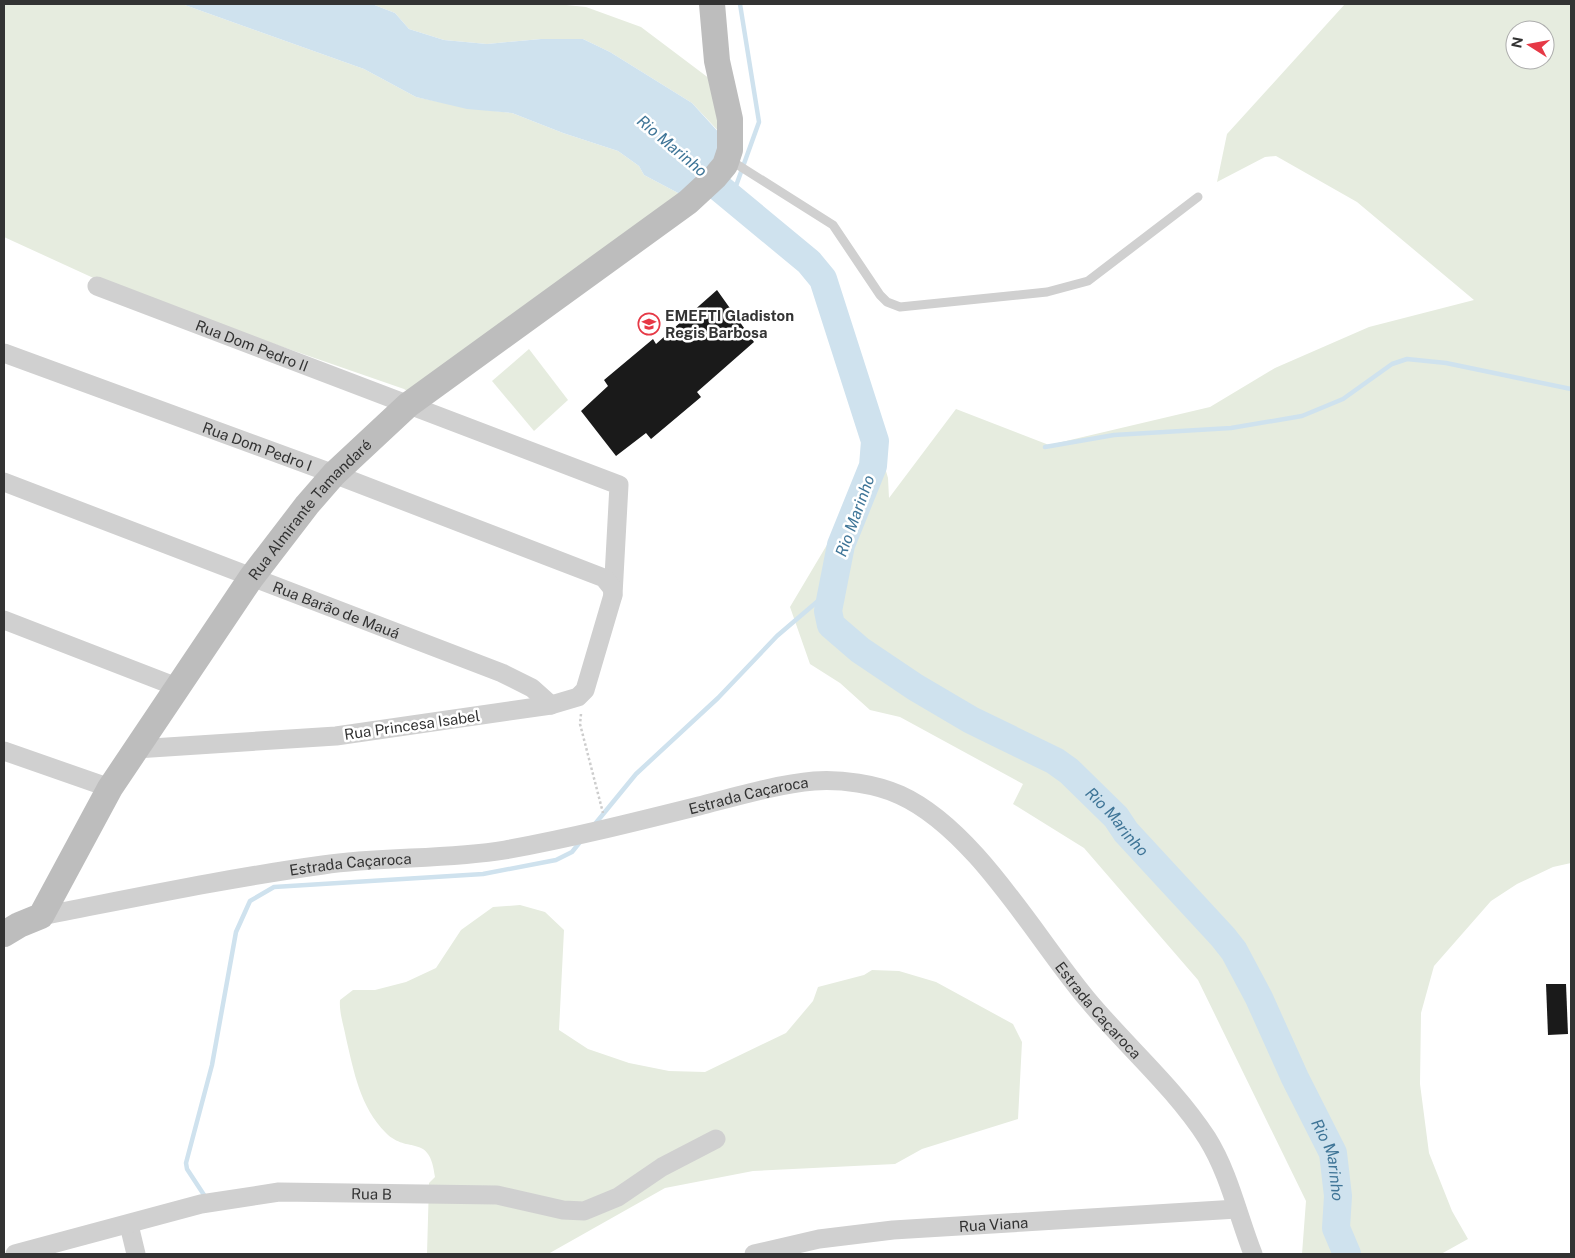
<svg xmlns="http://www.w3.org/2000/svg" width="1575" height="1258" viewBox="0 0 1575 1258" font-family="'Public Sans',sans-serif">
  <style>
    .green { fill: #e6ecdf; fill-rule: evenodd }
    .water { fill: #cfe2ee }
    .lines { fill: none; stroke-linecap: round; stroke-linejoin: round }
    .stream { stroke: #cfe2ee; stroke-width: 4.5 }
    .river { stroke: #cfe2ee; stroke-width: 28 }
    .building { fill: #1a1a1a }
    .path { stroke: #cdcdcd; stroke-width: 2.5; stroke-dasharray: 2.5 2.5; stroke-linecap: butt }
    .lane { stroke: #d0d0d0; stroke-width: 9 }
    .street { stroke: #d0d0d0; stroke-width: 19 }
    .secondary { stroke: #bdbdbd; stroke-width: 26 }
    .labels { text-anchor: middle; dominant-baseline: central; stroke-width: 5; stroke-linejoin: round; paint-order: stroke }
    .poi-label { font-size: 15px; font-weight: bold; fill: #333; stroke: #fff; text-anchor: start }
    .street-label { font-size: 15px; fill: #333; stroke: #fff }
    .water-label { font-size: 16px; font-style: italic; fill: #3f7597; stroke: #fff }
  </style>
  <rect width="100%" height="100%" fill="#fff"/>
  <!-- green -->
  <g class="green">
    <polygon points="4,4 182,4 364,69 416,97 468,108 512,113 563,133 618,151 639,166 644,175 680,194 412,394 404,389 124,292 4,237"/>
    <polygon points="372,4 556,4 586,7 641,27 718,85 723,136 692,103 610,52 583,39 541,39 487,44 444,40 409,29 395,13"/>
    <path d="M1345 4H1571V863L1553 867 1517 884 1491 901 1434 966 1421 1013 1420 1084 1429 1153 1452 1211 1468 1239 1441 1254H1302L1306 1201 1198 980 1084 848 1013 804 1023 784 900 717 870 710 840 683 810 664 790 607 856 496 877 440 888 478 889 498 956 409 1049 445 1210 407 1275 368 1369 327 1474 300 1357 202 1276 156 1265 157 1217 182 1227 134ZM1515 30H1545V60H1515Z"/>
    <polygon points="529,349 568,400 534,431 492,381"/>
    <path d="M520 905 545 912 564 930 559 1030 588 1049 629 1063 669 1071 705 1072 786 1033 813 1001 818 987 864 975 872 970 899 971 936 982 1013 1024 1022 1042 1018 1119 922 1149 895 1164 753 1171 665 1188 548 1254H427L429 1183 435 1177C430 1132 408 1155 386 1133 360 1107 354 1072 346 1038 344 1026 339 1013 340 1000L353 990H375L406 982 436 968 461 930 493 907Z"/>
  </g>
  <!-- water -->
  <polygon class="water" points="182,4 372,4 395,13 409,29 444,40 487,44 541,39 583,39 610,52 692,103 722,136 715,162 680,194 644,175 639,166 618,151 563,133 512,113 467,109 416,97 364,69"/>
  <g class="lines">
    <!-- stream -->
    <g class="stream">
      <polyline points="732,197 759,122 740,4"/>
      <polyline points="1045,447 1114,435 1231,428 1302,416 1343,399 1392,364 1407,359 1446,363 1571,389"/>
      <polyline points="595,824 636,774 718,698 777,636 832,589"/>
      <polyline points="206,1198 187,1169 186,1163 212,1065 236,932 250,901 274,887 483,874 556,860 572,852 580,842"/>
    </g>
    <!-- river -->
    <path class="river" id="s1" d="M693 166 809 262 823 279 875 441 873 466 841 545 828 611 831 625 860 650 915 687 971 720 1055 761 1069 771 1116 817 1126 832 1223 937 1234 951 1259 998 1295 1078 1333 1153 1338 1196 1336 1228 1347 1254"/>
  </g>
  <!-- building -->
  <g class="building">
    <polygon points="717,290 754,342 697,392 701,397 651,439 646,433 616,456 581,411 608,386 604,380 653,339 656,344"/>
    <polygon points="1546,984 1566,984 1568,1034 1548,1035"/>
  </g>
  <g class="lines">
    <!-- path -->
    <polyline class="path" points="581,714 580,724 603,813"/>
    <!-- lane -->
    <polyline class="lane" points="730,160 833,225 880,295 887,302 900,307 1047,292 1088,281 1198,197"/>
    <!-- street -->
    <g class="street">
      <path id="s2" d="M97 286 619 485 613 595 585 690 578 697 551 705 336 736 136 749"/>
      <path id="s3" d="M4 353 334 474 604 578 612 588 613 595"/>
      <path id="s4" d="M4 482 502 673 532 688 551 705"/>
      <polyline points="4,620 177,687"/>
      <polyline points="4,751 110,788"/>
      <path id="s5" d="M41 916C134 898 228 878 323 865 383 856 445 860 505 850 571 838 635 822 699 806 734 797 778 784 814 781 841 779 876 784 900 795 975 829 1035 937 1087 999 1126 1046 1174 1087 1207 1138 1229 1173 1238 1216 1253 1254"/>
      <polyline points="129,1225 136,1254"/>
      <path id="s6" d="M15 1254 201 1204 279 1192 497 1195 563 1210 584 1211 618 1197 662 1167 716 1139"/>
      <path id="s7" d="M754 1254 819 1239 893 1230 1237 1209"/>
    </g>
    <!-- secondary -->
    <path class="secondary" id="s8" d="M4 934 19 925 41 916 110 788 251 578 307 505 334 474 408 405 688 202 715 177 725 165 730 150V119L717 61 712 4"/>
  </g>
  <!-- icons -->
  <defs>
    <g id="school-ring" transform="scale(1.125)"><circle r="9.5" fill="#fff" stroke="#e63946" stroke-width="1.5"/><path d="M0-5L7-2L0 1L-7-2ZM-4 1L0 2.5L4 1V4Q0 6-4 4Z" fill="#e63946"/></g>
  </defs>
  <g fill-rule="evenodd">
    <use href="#school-ring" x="649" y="324"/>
  </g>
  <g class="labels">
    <!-- poi labels -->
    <g class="poi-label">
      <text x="665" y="315">EMEFTI Gladiston<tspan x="665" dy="17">Regis Barbosa</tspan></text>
    </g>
    <!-- street labels -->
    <g class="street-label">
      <text stroke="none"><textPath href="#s2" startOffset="166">Rua Dom Pedro II</textPath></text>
      <text stroke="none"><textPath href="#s3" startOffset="270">Rua Dom Pedro I</textPath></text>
      <text stroke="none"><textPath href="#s8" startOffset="530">Rua Almirante Tamandaré</textPath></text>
      <text stroke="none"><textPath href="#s4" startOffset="356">Rua Barão de Mauá</textPath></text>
      <text transform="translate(412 725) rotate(-8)">Rua Princesa Isabel</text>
      <text stroke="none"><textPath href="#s5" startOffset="719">Estrada Caçaroca</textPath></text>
      <text stroke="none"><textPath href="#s5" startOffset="314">Estrada Caçaroca</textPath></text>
      <text stroke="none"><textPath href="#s5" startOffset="1169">Estrada Caçaroca</textPath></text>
      <text stroke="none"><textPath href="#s6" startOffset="364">Rua B</textPath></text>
      <text stroke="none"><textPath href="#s7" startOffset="242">Rua Viana</textPath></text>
    </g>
    <!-- water labels -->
    <g class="water-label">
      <text transform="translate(672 146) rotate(40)">Rio Marinho</text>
      <text transform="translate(855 516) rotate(-70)">Rio Marinho</text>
      <text stroke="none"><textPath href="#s1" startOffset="885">Rio Marinho</textPath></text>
      <text stroke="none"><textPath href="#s1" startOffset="1290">Rio Marinho</textPath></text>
    </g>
  </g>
  <!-- border -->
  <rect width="1575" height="1258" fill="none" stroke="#333333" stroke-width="10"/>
  <!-- north arrow -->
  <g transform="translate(1530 45) rotate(281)"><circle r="24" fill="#ffffff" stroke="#adadad"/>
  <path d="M0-4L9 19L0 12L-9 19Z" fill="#e63946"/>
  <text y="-8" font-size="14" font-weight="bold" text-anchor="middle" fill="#333333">N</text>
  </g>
</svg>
